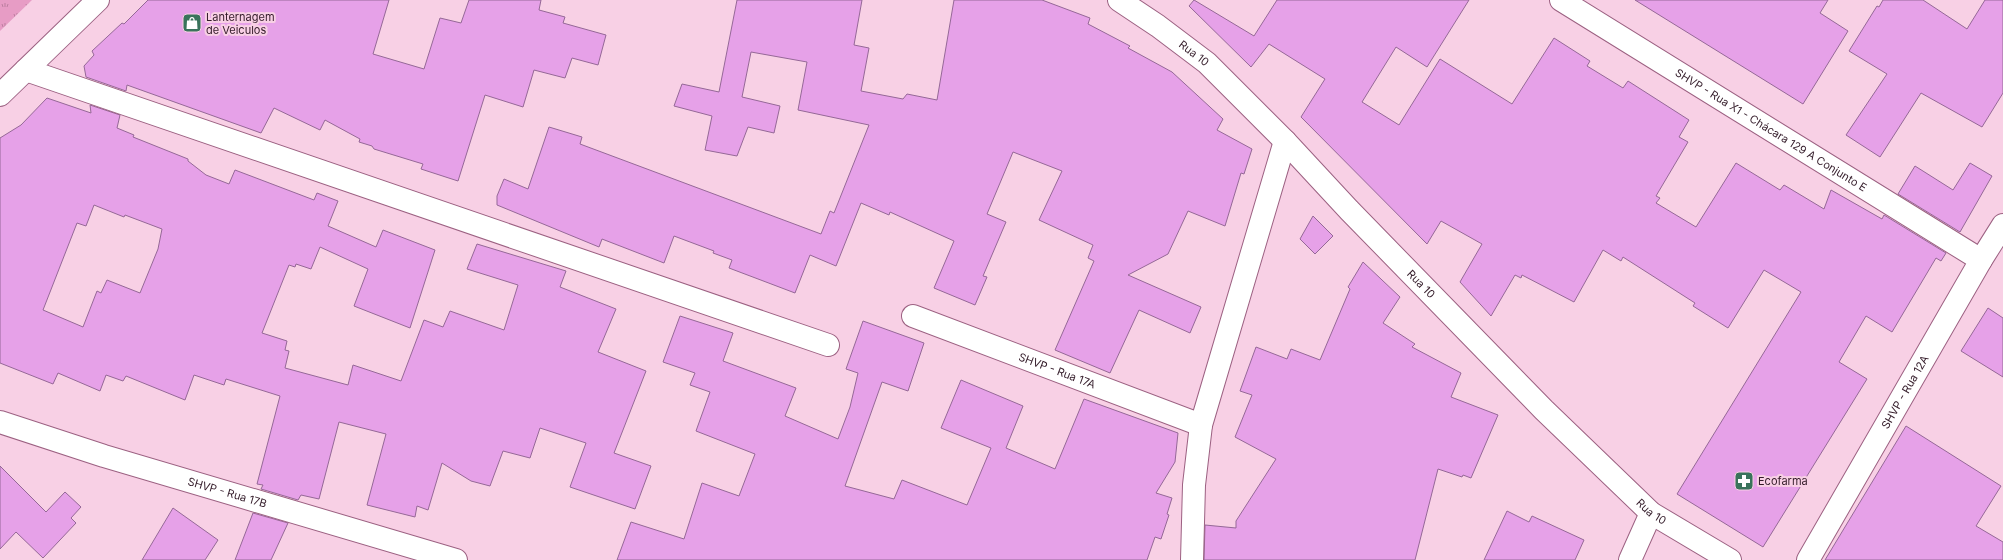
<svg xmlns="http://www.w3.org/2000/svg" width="2003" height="560" viewBox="0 0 2003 560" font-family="Inter,sans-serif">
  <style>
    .park { fill: url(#park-tufts) }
    .building { fill: #e6a1e8; stroke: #956897; fill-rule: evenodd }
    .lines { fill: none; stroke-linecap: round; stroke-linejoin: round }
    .minor-casing { stroke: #9c6182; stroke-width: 24 }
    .minor { stroke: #fff; stroke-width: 22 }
    .labels { text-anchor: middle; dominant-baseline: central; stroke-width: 4; stroke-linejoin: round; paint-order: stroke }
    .poi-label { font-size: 11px; fill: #331b29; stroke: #f8d0e5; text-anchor: start }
    .street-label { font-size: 11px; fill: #331b29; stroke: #f8d0e5 }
  </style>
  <defs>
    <pattern id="park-tufts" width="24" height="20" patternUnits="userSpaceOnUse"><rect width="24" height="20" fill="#e79cc5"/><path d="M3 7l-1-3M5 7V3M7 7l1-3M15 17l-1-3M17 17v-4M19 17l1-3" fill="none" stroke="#bc7ea0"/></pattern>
  </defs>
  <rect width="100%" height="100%" fill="#f8d0e5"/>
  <!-- park -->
  <polygon class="park" points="0,0 32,0 0,31"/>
  <!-- building -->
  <g class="building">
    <polygon points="148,0 389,0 373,54 424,69 440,18 461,23 469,0 541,0 539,10 565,17 563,23 606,35 598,65 572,58 565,78 534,70 523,107 485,95 458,181 421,169 423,164 374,149 372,146 359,142 360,139 325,120 320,130 274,108 261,133 127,85 126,91 86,77 84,66 94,55 92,51 122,23 124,24"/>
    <polygon points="737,0 862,0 854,45 869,48 861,91 903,99 907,94 937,100 954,0 1042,0 1090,18 1088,24 1130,46 1128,48 1172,72 1223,119 1217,130 1252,149 1244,174 1241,173 1225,226 1188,211 1168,254 1128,275 1201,307 1190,333 1139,310 1110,373 1055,350 1094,261 1088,258 1093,245 1039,220 1062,171 1013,152 987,214 1006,222 983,276 987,277 975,305 934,288 954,241 890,212 889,215 861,203 836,266 810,255 795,293 729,268 732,260 713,253 714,251 674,236 664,263 602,239 599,247 497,205 497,196 504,179 528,189 549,127 582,137 580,144 821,234 830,211 834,213 869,125 798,110 807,62 751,52 742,97 780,106 774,133 748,127 737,156 705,150 712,116 674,106 682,84 719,92"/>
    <polygon points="1194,0 1254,36 1277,0 1469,0 1427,67 1396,47 1362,102 1399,125 1440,59 1512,104 1554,38 1590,61 1587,66 1623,88 1628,81 1689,120 1679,137 1688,142 1656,196 1660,198 1656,203 1696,227 1736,163 1780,190 1784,185 1824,209 1831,190 1882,219 1884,215 1946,253 1941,261 1936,258 1892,332 1866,316 1839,362 1867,379 1763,547 1677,494 1801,292 1764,270 1728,328 1693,306 1695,303 1623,257 1621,261 1603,250 1574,302 1522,275 1521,278 1515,275 1491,316 1460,282 1482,244 1441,221 1427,244 1301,117 1325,79 1269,44 1251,67 1189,6"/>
    <polygon points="1635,0 1828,0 1820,13 1848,31 1803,104"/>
    <polygon points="1883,0 1923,0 1967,29 1985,0 2003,0 2003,93 1982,127 1921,93 1880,157 1846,135 1887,74 1849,51 1877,6 1879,7"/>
    <path d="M47 98 91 113 90 105 120 115 117 128 134 135 133 137 188 159V161L206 175 229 184 235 170 314 200 317 193 338 201 328 226 376 247 383 230 435 250 410 328 354 306 368 269 320 247 311 269 296 264 295 267 289 265 262 333 287 341 285 350 289 351 285 368 348 385 353 365 401 381 424 320 443 327 450 311 504 330 518 285 467 269 477 244 566 271 560 287 616 309 598 352 646 371 614 453 651 466 635 509 570 487 586 443 540 428 530 458 503 451 490 486 471 481 442 463 428 510 417 506 415 517 367 505 386 434 339 422 319 499 301 495 298 500 261 489 263 485 257 484 280 396 226 379 224 385 194 375 185 400 126 376 123 381 106 375 100 391 58 373 53 384 0 363V138L21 125ZM94 205 124 217 125 215 162 229 158 249 140 293 107 280 101 293 97 291 83 327 43 310 77 223 86 226Z"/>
    <polygon points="1970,163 1992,176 1960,232 1898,194 1915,166 1953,190"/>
    <polygon points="1313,216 1333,236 1315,254 1300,239"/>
    <polygon points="1363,262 1400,297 1383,323 1415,344 1412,347 1461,373 1451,397 1498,415 1471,478 1463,475 1462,477 1438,469 1415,560 1204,560 1205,525 1236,528 1236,521 1276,459 1235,437 1252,395 1240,391 1256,347 1287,359 1291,349 1320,360 1350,289 1348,287"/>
    <polygon points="1988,308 2003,318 2003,377 1961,351"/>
    <polygon points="680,316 733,333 723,361 796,388 785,416 838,439 850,407 858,373 846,369 863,321 924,343 908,391 882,382 845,486 894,499 902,480 967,505 991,448 941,428 961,380 1023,406 1006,448 1055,469 1084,399 1178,433 1175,462 1156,493 1172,498 1167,514 1169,515 1161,539 1155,537 1147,560 617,560 631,522 684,539 702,483 739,496 755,454 696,431 710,392 690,385 695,373 663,362"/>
    <polygon points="1906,426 2001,486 1976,526 2003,542 2003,560 1825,560"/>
    <polygon points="0,466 46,512 65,492 81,507 71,518 76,523 43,558 16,532 0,549"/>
    <polygon points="173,508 218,540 205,560 142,560"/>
    <polygon points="1507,511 1529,522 1532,516 1584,540 1575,560 1484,560"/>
    <polygon points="253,513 288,523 271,560 235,560"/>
  </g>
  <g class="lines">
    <!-- minor casing -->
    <g class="minor-casing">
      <g id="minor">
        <path id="s1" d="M1119 0 1158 26 1207 63 1285 141 1349 210 1544 410 1651 513 1730 560"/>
        <path id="s2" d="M1561 0 1981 260"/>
        <polyline points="26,70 828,345"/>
        <polyline points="0,95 98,0"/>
        <path id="s3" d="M913 316 1201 425"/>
        <path id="s4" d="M0 422 104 456 456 560"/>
        <polyline points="1192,560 1194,485 1201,425 1285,141"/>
        <polyline points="1630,560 1651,513"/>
        <path id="s5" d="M1808 560 1981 260 2003 225"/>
      </g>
    </g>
    <!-- minor -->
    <use href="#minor" class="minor"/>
  </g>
  <!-- icons -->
  <defs>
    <g id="shop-square" transform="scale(1)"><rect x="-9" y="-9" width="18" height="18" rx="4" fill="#39735b" stroke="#f8d0e5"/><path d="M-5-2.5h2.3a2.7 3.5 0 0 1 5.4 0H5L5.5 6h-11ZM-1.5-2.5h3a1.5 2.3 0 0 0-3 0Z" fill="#fff"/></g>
    <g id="pharmacy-square" transform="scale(1)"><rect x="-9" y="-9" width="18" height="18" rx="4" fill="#39735b" stroke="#f8d0e5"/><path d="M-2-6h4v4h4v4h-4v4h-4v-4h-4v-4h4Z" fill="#fff"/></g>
  </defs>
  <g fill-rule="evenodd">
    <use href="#shop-square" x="192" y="23"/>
    <use href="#pharmacy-square" x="1744" y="481"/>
  </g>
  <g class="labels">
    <!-- poi labels -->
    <g class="poi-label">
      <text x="206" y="17">Lanternagem<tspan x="206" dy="13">de Veiculos</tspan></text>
      <text x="1758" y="481">Ecofarma</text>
    </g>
    <!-- street labels -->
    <g class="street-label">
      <text stroke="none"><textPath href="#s1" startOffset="92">Rua 10</textPath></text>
      <text stroke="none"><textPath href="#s2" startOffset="247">SHVP - Rua X1 - Chácara 129 A Conjunto E</textPath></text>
      <text stroke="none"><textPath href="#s1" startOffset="416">Rua 10</textPath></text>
      <text stroke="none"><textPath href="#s3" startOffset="154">SHVP - Rua 17A</textPath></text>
      <text stroke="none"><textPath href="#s5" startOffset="194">SHVP - Rua 12A</textPath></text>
      <text stroke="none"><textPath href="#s4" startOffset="238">SHVP - Rua 17B</textPath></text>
      <text stroke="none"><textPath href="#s1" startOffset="740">Rua 10</textPath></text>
    </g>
  </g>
</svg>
